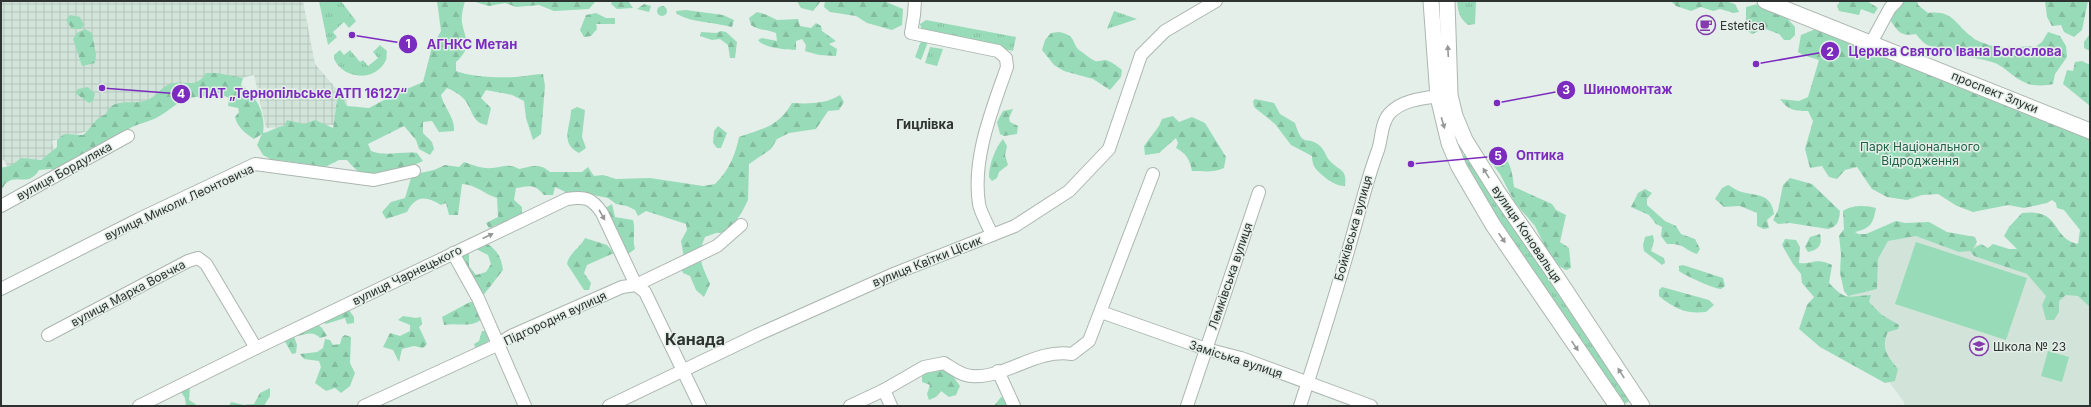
<svg xmlns="http://www.w3.org/2000/svg" width="2091" height="407" viewBox="0 0 2091 407" font-family="Inter,sans-serif">
  <style>
    .built { fill: #d2e4d9 }
    .industrial { fill: url(#industrial-grid) }
    .grass { fill: url(#grass-tufts) }
    .forest { fill: url(#forest-firs) }
    .garden { fill: #98dbb8 }
    .lines { fill: none; stroke-linecap: round; stroke-linejoin: round }
    .minor-casing { stroke: #acb6b0; stroke-width: 14 }
    .major-casing { stroke: #acb6b0; stroke-width: 17 }
    .minor { stroke: #fff; stroke-width: 12 }
    .major { stroke: #fff; stroke-width: 15 }
    .oneway { fill: #969898 }
    .labels { text-anchor: middle; dominant-baseline: central; stroke-width: 3; stroke-linejoin: round; paint-order: stroke }
    .poi-label { font-size: 12px; fill: #2e3230; stroke: #e4efe9; text-anchor: start }
    .street-label { font-size: 12px; fill: #2e3230; stroke: #e4efe9 }
    .park-label { font-size: 12px; fill: #1e6144; stroke: #e4efe9 }
    .neighbourhood-label { font-size: 13px; font-weight: bold; fill: #2e3230; stroke: #e4efe9 }
    .district-label { font-size: 16px; font-weight: bold; fill: #2e3230; stroke: #e4efe9 }
    .leader { fill: none; stroke: #7b2cbf; stroke-width: 1.5 }
    .callout-dot { fill: #7b2cbf; stroke: #e4efe9; stroke-width: 1.5 }
    .mark-label { font-size: 12px; text-anchor: middle; font-weight: bold; fill: #fff }
    .callout-label { font-size: 13px; text-anchor: middle; font-weight: bold; fill: #7b2cbf; stroke: #e4efe9; stroke-width: 3; stroke-linejoin: round; paint-order: stroke }
  </style>
  <defs>
    <pattern id="industrial-grid" width="8" height="8" patternUnits="userSpaceOnUse"><rect width="8" height="8" fill="#d2e4d9"/><path d="M0 4h8M4 0v8" fill="none" stroke="#b5c4bb"/></pattern>
    <pattern id="grass-tufts" width="24" height="20" patternUnits="userSpaceOnUse"><rect width="24" height="20" fill="#98dbb8"/><path d="M3 7l-1-3M5 7V3M7 7l1-3M15 17l-1-3M17 17v-4M19 17l1-3" fill="none" stroke="#83bc9e"/></pattern>
    <pattern id="forest-firs" width="22" height="20" patternUnits="userSpaceOnUse"><rect width="22" height="20" fill="#98dbb8"/><path d="M5 1l3.5 6h-7zM16 11l3.5 6h-7z" fill="#83bc9e"/></pattern>
  </defs>
  <rect width="100%" height="100%" fill="#e4efe9"/>
  <!-- built -->
  <polygon class="built" points="1897,221 2014,256 2090,290 2090,406 1904,406 1904,402 1889,382 1848,310 1846,246"/>
  <!-- industrial -->
  <polygon class="industrial" points="1,1 303,1 315,64 347,101 348,124 266,128 254,75 139,105 99,128 52,141 55,155 8,168 4,160 1,161"/>
  <!-- grass -->
  <g class="grass">
    <polygon points="319,1 341,1 356,21 349,28 344,22 333,32 337,37 328,45"/>
    <path d="M1457 1H1476L1475 24 1468 25C1459 18 1458 11 1457 1Z"/>
    <polygon points="1114,11 1137,19 1107,29"/>
    <polygon points="926,20 1016,37 1013,51 922,30 920,24"/>
    <polygon points="922,39 928,42 921,60 915,57"/>
    <path d="M380 45 387 51C386 54 387 57 386 60 376 82 344 80 334 59V55L340 50 344 55 350 50 360 62 363 60 368 66 378 58 373 52Z"/>
    <polygon points="930,47 943,49 937,66 925,63"/>
    <polygon points="1468,153 1630,398 1628,402 1623,404 1523,261 1461,157"/>
  </g>
  <!-- forest -->
  <g class="forest">
    <path d="M437 1H465C463 8 461 16 462 23 466 41 472 47 456 62V71C471 77 498 78 515 77 525 77 532 74 543 74L545 86 541 134 533 140 526 118 524 101 512 95 486 90 481 98 491 108 487 125C471 123 473 109 464 99 459 94 454 91 447 88L441 95C444 108 455 117 454 131L439 132 432 121 423 122V133L432 142 434 149 430 155 419 149 416 140 404 126 368 144 371 151C386 157 402 151 417 153L423 161C410 167 380 178 366 175 358 173 352 166 347 160H339L325 167 286 161 272 160 263 155 257 145 262 134 254 139C246 134 237 127 235 117L239 112 238 108 228 106 229 98 216 92C206 99 194 95 184 100 174 105 167 112 158 117 149 122 140 123 132 127 116 136 104 150 86 151L80 157 58 172 51 169 39 170C28 188 17 173 6 183 4 185 3 189 1 190V167C8 169 16 162 21 158L41 160 57 147V140L64 134 83 135C94 126 92 120 106 114 113 96 133 106 147 100 156 97 161 87 170 84 186 79 195 90 206 73H217L243 78 241 85C257 96 266 114 263 133 272 131 275 127 284 126L287 120 304 124 315 120 333 128 338 95 342 97 347 106 369 108 384 100 394 98 400 92 423 82 432 47 441 31Z"/>
    <polygon points="472,1 595,1 595,2 589,9 554,11 539,5 516,7 505,3 489,6"/>
    <polygon points="612,1 629,2 633,8 617,9 611,4"/>
    <polygon points="797,1 821,1 813,11 801,8"/>
    <polygon points="825,1 884,1 903,9 902,25 892,30 867,23 856,16 830,12 824,7"/>
    <polygon points="1671,1 1725,1 1735,4 1739,12 1734,13 1720,9 1713,11 1701,7 1691,11 1676,6"/>
    <polygon points="1840,1 1867,1 1878,8 1874,14 1861,9 1859,15 1839,11 1837,6"/>
    <path d="M1905 1H1917L1918 5 1928 13C1954 10 1955 25 1972 37 1976 41 1984 43 1989 45 2003 50 2019 45 2035 47L2042 42 2048 32 2060 36 2066 46 2067 57 2055 74 2053 84C2046 86 2033 86 2026 83 2013 78 2005 66 1992 62 1982 59 1972 58 1962 55 1957 53 1953 50 1948 49 1930 44 1929 51 1916 34 1898 37 1898 30 1888 17Z"/>
    <polygon points="2045,1 2088,1 2082,30 2074,37 2064,32 2061,25 2052,26 2047,17"/>
    <polygon points="644,4 651,6 649,12 637,9"/>
    <polygon points="1757,4 1787,18 1795,27 1795,35 1790,40 1784,40 1779,34 1760,27 1757,32 1752,34 1746,30 1746,7"/>
    <circle cx="662" cy="11" r="5"/>
    <path d="M686 10 723 15 734 20 732 27C714 22 693 23 677 14L676 11Z"/>
    <path d="M757 12 767 15 777 20 798 19 800 26 811 28 816 23 821 26 822 31 836 41 829 44 837 49 836 56 819 55 805 51 806 45 802 39 796 41V50C787 50 763 48 758 40L762 38 777 41 776 33C767 29 759 31 751 25L749 18Z"/>
    <polygon points="596,13 606,18 615,18 615,24 596,24 597,29 591,36 584,37 580,30 586,15"/>
    <polygon points="70,15 80,17 84,25 81,29 72,29 66,20"/>
    <polygon points="2090,15 2090,51 2084,48 2084,42 2089,35"/>
    <path d="M1818 28 2090 136V307L2078 296 2066 295 2059 301V312L2054 320H2046L2042 305 2046 296 2027 274 1974 256 1970 251 1959 252 1916 236 1888 241 1878 259 1877 289 1848 296 1844 291 1840 273 1841 254 1839 236 1844 229 1843 211C1851 205 1867 205 1876 208 1873 224 1871 228 1855 232L1858 234H1866L1896 221 1905 223 1929 222 1947 232 1975 237 1977 242 1973 249 1981 244 1988 248 1993 244 2009 249H2017L2004 236 2009 227 2022 213C2062 208 2050 238 2078 244L2080 230 2064 210 2057 208 2056 203 2052 200 2047 203 2024 208 2008 205 1973 212 1957 206 1938 194 1922 195 1907 200 1887 197 1872 189 1857 167 1845 170 1837 179 1829 177 1822 166 1810 168 1805 149 1813 121 1808 111C1794 111 1788 110 1780 99L1799 101 1808 97 1819 60 1803 55 1798 52 1801 35Z"/>
    <polygon points="85,29 92,33 96,55 95,63 82,66 73,39 77,33"/>
    <polygon points="721,31 726,32 737,42 735,58 730,58 728,45 720,39 712,40 700,36 701,32 716,33"/>
    <path d="M1059 32C1079 36 1070 45 1082 52 1086 55 1091 59 1095 61 1098 62 1102 60 1105 60 1111 61 1117 66 1122 70L1121 77 1110 90 1093 79 1064 71 1054 65 1042 50 1045 40 1051 33Z"/>
    <polygon points="2082,61 2090,65 2090,106 2063,84 2067,70 2073,71 2075,62"/>
    <polygon points="88,87 95,94 93,101 89,103 75,93 78,89"/>
    <path d="M840 95 844 102 839 110 828 111 816 129 789 133 777 139 771 149 749 164 748 200 743 210 729 232 716 233 705 237C696 257 702 265 710 284L704 297 696 290 690 276 683 273 679 263 684 258 681 241 687 230 686 224 646 211 638 216 635 210 627 206 616 204 608 198 583 193 572 195 555 187 553 195H544C534 183 530 186 516 188L514 200 522 207V215L489 228 486 223 498 217 497 198C484 194 475 184 462 184L458 215H449L446 203 441 205C426 196 416 195 407 212L386 219 382 212 391 202 405 198 411 178 420 173 434 170 445 165 459 167 464 162C472 165 482 169 492 168 502 167 509 163 519 169 532 166 540 163 550 172H582L588 167 594 176 603 175 616 179 650 178 703 186 715 184C729 170 735 156 739 137 764 128 778 127 792 103 808 104 826 104 840 95Z"/>
    <path d="M1255 99 1274 103 1280 114 1295 123C1303 150 1307 134 1320 146 1325 150 1326 158 1331 162 1341 172 1347 169 1345 186 1335 187 1322 176 1315 168 1313 165 1312 160 1312 156L1291 145 1275 124 1254 107 1253 101Z"/>
    <path d="M577 107 585 110 582 137 586 148 579 153C559 143 571 126 571 110Z"/>
    <polygon points="1013,109 1009,118 1010,122 1018,126 1017,134 1004,136 1000,134 997,122 1003,111"/>
    <path d="M1173 116 1179 122 1192 117 1205 123 1226 157 1224 168C1213 173 1204 171 1192 171 1190 160 1186 153 1176 148L1178 143 1176 138 1159 153 1145 155 1144 146 1159 126 1162 119Z"/>
    <polygon points="718,126 727,133 721,148 717,148 713,143 714,131"/>
    <path d="M1003 139 1007 146 1005 155 1008 165 999 172 997 178 992 181 989 177C989 165 995 148 1003 139Z"/>
    <path d="M1498 150C1511 161 1512 171 1514 187L1552 204 1556 210 1566 215 1560 242 1569 248 1571 268 1566 270 1557 265 1548 253 1535 226 1515 203 1500 174 1490 161V151Z"/>
    <path d="M1790 178 1812 184 1840 211C1839 220 1838 227 1828 229L1790 223 1778 224 1773 220 1778 210 1783 185Z"/>
    <path d="M1728 185C1732 187 1737 191 1742 192 1757 196 1771 193 1774 214L1767 220 1769 228 1764 229 1757 226V213L1740 206 1724 207 1715 199 1722 188Z"/>
    <path d="M1645 189 1652 193 1647 199V205L1665 221 1676 226 1681 234 1695 239 1700 249 1697 254C1683 249 1684 243 1667 244L1661 236 1662 227 1656 224 1649 215 1631 207 1638 193Z"/>
    <path d="M612 204 615 217 633 220C636 231 632 239 635 249L628 254 604 209Z"/>
    <path d="M1820 234C1823 245 1818 250 1808 252L1805 247 1810 237Z"/>
    <polygon points="1653,235 1654,241 1651,251 1664,258 1665,263 1662,265 1644,251 1643,245 1645,237"/>
    <path d="M585 238 607 245 614 253 587 265 584 273 591 283 589 290H584L567 264C569 253 580 248 585 238Z"/>
    <path d="M1785 239 1796 240 1800 247 1799 263C1814 265 1814 257 1832 265L1829 283C1847 302 1847 296 1871 295L1869 302 1882 315 1899 325 1898 329 1888 332C1880 348 1888 357 1898 369L1895 381 1885 383 1820 347 1799 329 1807 305 1814 297 1802 283 1801 274 1793 264 1782 245Z"/>
    <path d="M483 241C496 249 501 255 503 270L482 297 460 261 464 253 469 254V266L476 275 486 272 491 264 488 255 472 247Z"/>
    <path d="M1683 265 1723 278 1725 286 1721 289C1712 288 1686 276 1679 271V266Z"/>
    <path d="M1662 287 1709 300 1714 305 1706 312C1686 314 1675 309 1659 296V290Z"/>
    <path d="M483 301V318C472 329 458 322 444 325L442 317 470 302Z"/>
    <polygon points="349,310 354,317 354,323 347,324 345,318 326,324 322,322"/>
    <polygon points="403,316 416,318 421,317 422,324 419,327 427,344 423,348 414,346 402,349 399,362 393,350 383,347 390,333 400,336 410,331 410,325 398,320"/>
    <path d="M316 323 322 328 327 336 320 338C313 331 307 334 298 336L294 334Z"/>
    <polygon points="482,331 489,331 491,338 481,349 475,347 474,344 479,341"/>
    <polygon points="345,335 351,337 350,363 355,373 350,386 341,393 335,388 326,391 315,383 321,367 319,361 304,359 300,354 317,352 323,348 325,339 330,340 333,345 340,344 342,337"/>
    <polygon points="294,336 297,345 296,353 292,354 284,340"/>
    <polygon points="938,366 952,375 960,386 956,395 949,397 941,391 936,397 929,400 927,394 930,385 922,382 922,376"/>
    <polygon points="184,385 190,387 189,400 198,406 186,406 185,398 181,392"/>
    <polygon points="270,388 270,396 264,406 229,406 231,402 244,405 254,404 260,393"/>
    <polygon points="1001,397 1005,399 1007,406 994,406"/>
  </g>
  <!-- garden -->
  <g class="garden">
    <polygon points="1916,242 2027,278 2006,340 1895,304"/>
    <polygon points="2048,351 2069,357 2062,382 2041,376"/>
  </g>
  <g class="lines">
    <!-- minor casing -->
    <g class="minor-casing">
      <g id="minor">
        <path d="M915 1 914 15 911 33 998 51 1006 58 1007 67C992 110 972 158 979 204 981 214 988 225 992 235"/>
        <polyline points="1871,43 1890,8 1897,1"/>
        <polyline points="1,206 128,136"/>
        <polyline points="453,253 478,298 525,406"/>
        <polyline points="1,289 139,219 255,164 374,180 414,171"/>
        <polyline points="1101,312 1206,349 1241,358 1371,406"/>
        <polyline points="48,335 188,261 198,258 206,264 256,348"/>
        <polyline points="998,371 1014,406"/>
        <polyline points="884,390 891,406"/>
        <path d="M139 406 256 348 567 199C585 196 592 198 602 213L636 285 645 292 700 406"/>
        <polyline points="364,406 497,345 511,336 622,287 636,285 717,246 741,225"/>
        <polyline points="609,406 757,335 896,273 1015,226 1069,191 1109,149 1141,55 1165,31 1216,1"/>
        <path d="M850 406 884 390 924 367 944 363C952 368 962 376 972 376 1005 379 1036 348 1072 354L1089 341 1153 174"/>
        <polyline points="1187,406 1259,192"/>
        <path d="M1300 406C1320 345 1339 284 1356 223 1363 198 1369 174 1378 150 1382 138 1381 122 1390 113 1404 98 1428 98 1447 95"/>
      </g>
    </g>
    <!-- major casing -->
    <g class="major-casing">
      <g id="major">
        <polyline points="1431,1 1438,97 1449,143 1459,167 1493,225 1617,406"/>
        <polyline points="1447,1 1450,95 1455,116 1465,140 1497,191 1558,279 1642,406"/>
        <polyline points="1765,1 2090,131"/>
      </g>
    </g>
    <!-- minor -->
    <use href="#minor" class="minor"/>
    <!-- major -->
    <use href="#major" class="major"/>
  </g>
  <!-- one-way arrows -->
  <defs><path id="oneway-solid" d="M-6-.8H1V-3.2L6.5 0L1 3.2V.8H-6Z"/></defs>
  <g class="oneway">
    <use href="#oneway-solid" transform="translate(1448 51) rotate(-93)"/>
    <use href="#oneway-solid" transform="translate(1443 123) rotate(74)"/>
    <use href="#oneway-solid" transform="translate(1486 173) rotate(-122)"/>
    <use href="#oneway-solid" transform="translate(602 215) rotate(61)"/>
    <use href="#oneway-solid" transform="translate(488 236) rotate(-25)"/>
    <use href="#oneway-solid" transform="translate(1502 238) rotate(55)"/>
    <use href="#oneway-solid" transform="translate(1575 346) rotate(56)"/>
    <use href="#oneway-solid" transform="translate(1621 373) rotate(-123)"/>
  </g>
  <!-- icons -->
  <defs>
    <g id="cafe-ring" transform="scale(1)"><circle r="9.5" fill="#e4efe9" stroke="#853bad" stroke-width="1.5"/><path d="M-5.5-4.5H6V0H3Q3 3.5 0 3.5H-2.5Q-5.5 3.5-5.5 0ZM3-3.2v2h1.7v-2ZM-6 4.5H4V6H-6Z" fill="#853bad"/></g>
    <g id="school-ring" transform="scale(1)"><circle r="9.5" fill="#e4efe9" stroke="#853bad" stroke-width="1.5"/><path d="M0-5L7-2L0 1L-7-2ZM-4 1L0 2.5L4 1V4Q0 6-4 4Z" fill="#853bad"/></g>
  </defs>
  <g fill-rule="evenodd">
    <use href="#cafe-ring" x="1706" y="25"/>
    <use href="#school-ring" x="1979" y="346"/>
  </g>
  <g class="labels">
    <!-- poi labels -->
    <g class="poi-label">
      <text x="1720" y="25">Estetica</text>
      <text x="1993" y="346">Школа № 23</text>
    </g>
    <!-- street labels -->
    <g class="street-label">
      <text transform="translate(1995 92) rotate(22)">проспект Злуки</text>
      <text transform="translate(64 171) rotate(-29)">вулиця Бордуляка</text>
      <text transform="translate(179 202) rotate(-25)">вулиця Миколи Леонтовича</text>
      <text transform="translate(1353 228) rotate(-74)">Бойківська вулиця</text>
      <text transform="translate(1527 234) rotate(56)">вулиця Коновальця</text>
      <text transform="translate(927 261) rotate(-22)">вулиця Квітки Цісик</text>
      <text transform="translate(407 275) rotate(-26)">вулиця Чарнецького</text>
      <text transform="translate(1230 276) rotate(-71)">Лемківська вулиця</text>
      <text transform="translate(128 293) rotate(-28)">вулиця Марка Вовчка</text>
      <text transform="translate(555 318) rotate(-25)">Підгородня вулиця</text>
      <text transform="translate(1236 359) rotate(18)">Заміська вулиця</text>
    </g>
    <!-- park labels -->
    <g class="park-label">
      <text x="1920" y="146">Парк Національного<tspan x="1920" dy="14">Відродження</tspan></text>
    </g>
    <!-- neighbourhood labels -->
    <g class="neighbourhood-label">
      <text x="925" y="124">Гицлівка</text>
    </g>
    <!-- district labels -->
    <g class="district-label">
      <text x="695" y="339">Канада</text>
    </g>
  </g>
  <!-- callouts -->
  <path class="leader" d="M352 35L408 44M1756 64L1830 51M1497 103L1566 90M102 88L181 94M1411 164L1498 156"/>
  <g class="callout-dot">
    <circle cx="352" cy="35" r="4"/>
    <circle cx="1756" cy="64" r="4"/>
    <circle cx="1497" cy="103" r="4"/>
    <circle cx="102" cy="88" r="4"/>
    <circle cx="1411" cy="164" r="4"/>
    <circle cx="408" cy="44" r="10"/>
    <circle cx="1830" cy="51" r="10"/>
    <circle cx="1566" cy="90" r="10"/>
    <circle cx="181" cy="94" r="10"/>
    <circle cx="1498" cy="156" r="10"/>
  </g>
  <g class="mark-label">
    <text x="408" y="48">1</text>
    <text x="1830" y="56">2</text>
    <text x="1566" y="94">3</text>
    <text x="181" y="98">4</text>
    <text x="1498" y="160">5</text>
  </g>
  <g class="callout-label">
    <text x="472" y="49">АГНКС Метан</text>
    <text x="1955" y="56">Церква Святого Івана Богослова</text>
    <text x="1628" y="94">Шиномонтаж</text>
    <text x="303" y="98">ПАТ „Тернопільське АТП 16127“</text>
    <text x="1540" y="160">Оптика</text>
  </g>
  <!-- border -->
  <rect width="2091" height="407" fill="none" stroke="#2e3230" stroke-width="4"/>
</svg>
